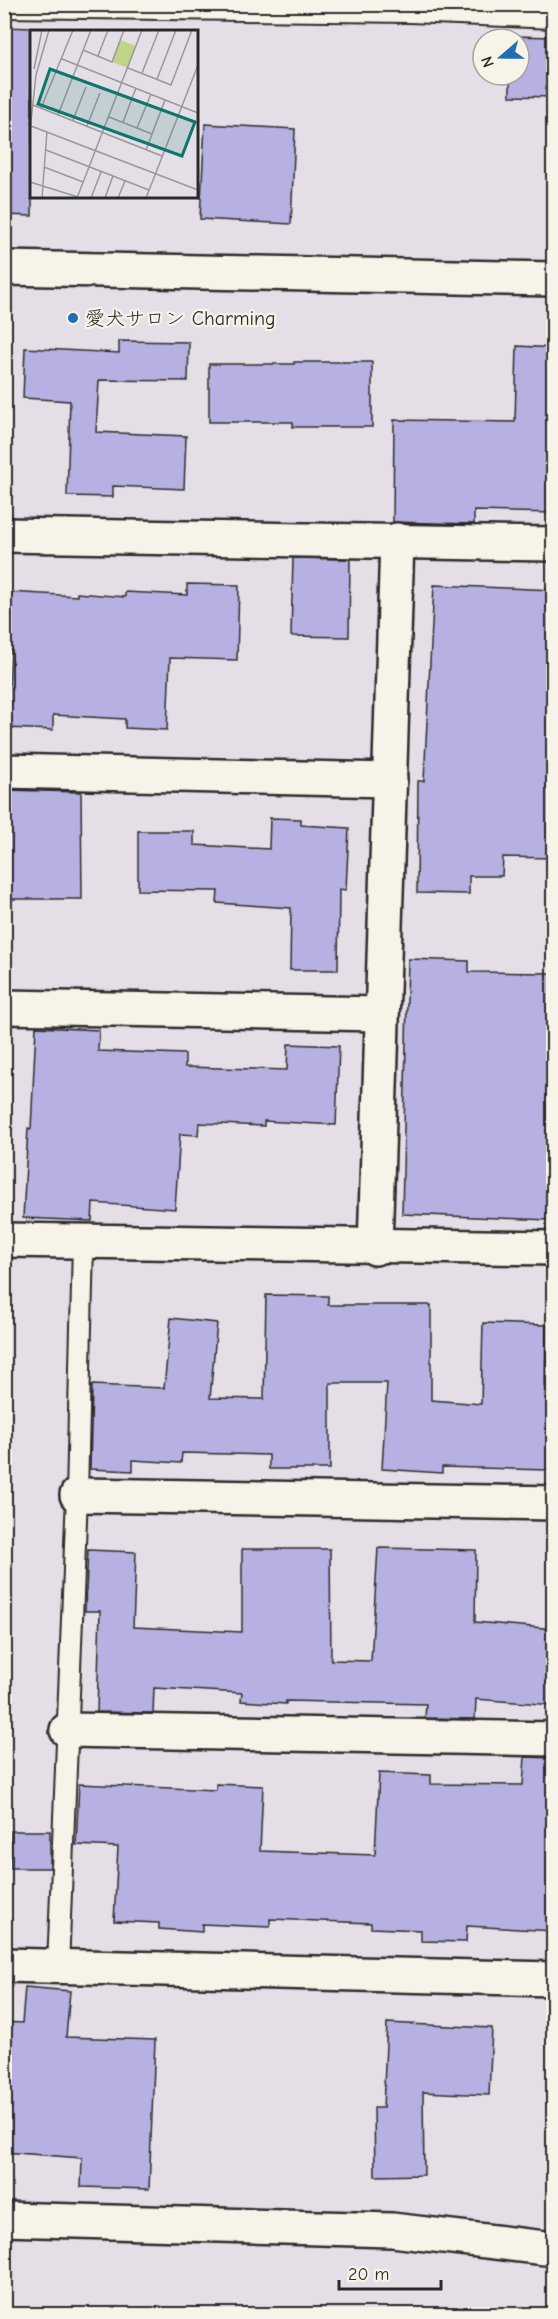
<svg xmlns="http://www.w3.org/2000/svg" width="558" height="2319" viewBox="0 0 558 2319" font-family="'Comic Neue','Klee One',sans-serif">
  <style>
    .building { fill: #b7b1e3; stroke: #2b2b2b; stroke-width: 1.5 }
    .lines { fill: none; stroke-linecap: round; stroke-linejoin: round }
    .service-casing { stroke: #2b2b2b; stroke-width: 24 }
    .minor-casing { stroke: #2b2b2b; stroke-width: 38 }
    .tertiary-casing { stroke: #2b2b2b; stroke-width: 38 }
    .service { stroke: #f7f3e8; stroke-width: 20 }
    .minor { stroke: #f7f3e8; stroke-width: 33 }
    .tertiary { stroke: #f7f3e8; stroke-width: 33 }
    .poi-dot { fill: #1f6fb2; stroke: #f7f3e8; stroke-width: 2 }
    .labels { text-anchor: middle; dominant-baseline: central; stroke-width: 4.5; stroke-linejoin: round; paint-order: stroke }
    .poi-label { font-size: 20px; fill: #2b2b2b; stroke: #f7f3e8; text-anchor: start }
    .inset-road { fill: none; stroke: #9a979b; stroke-width: 1.5 }
    .view { fill: #0f766e; fill-opacity: 0.15; stroke: #0f766e; stroke-width: 3 }
    .inset-edge { fill: none; stroke: #2b2b2b; stroke-width: 3 }
  </style>
  <rect width="100%" height="100%" fill="#e4dfe6"/>
  <filter id="ink" filterUnits="userSpaceOnUse"><feTurbulence type="fractalNoise" baseFrequency=".0167" numOctaves="2"/><feDisplacementMap in="SourceGraphic" scale="12" xChannelSelector="R" yChannelSelector="G"/><feConvolveMatrix kernelMatrix="1 2 1 2 8 2 1 2 1" color-interpolation-filters="sRGB"/></filter>
  <g filter="url(#ink)">
    <!-- building -->
    <g class="building">
      <polygon points="4,27 32,28 32,216 4,215"/>
      <polygon points="511,36 554,37 554,97 510,96 510,75 519,75 519,39 511,39"/>
      <polygon points="205,124 295,129 291,224 200,219"/>
      <polygon points="119,341 189,342 188,381 99,380 96,432 186,436 184,489 113,486 113,497 67,496 70,401 23,398 25,348 119,353"/>
      <polygon points="517,346 554,348 554,513 474,511 474,524 393,522 394,420 515,422"/>
      <polygon points="294,362 372,362 372,427 293,427 293,422 209,422 209,364 294,364"/>
      <polygon points="293,558 350,559 349,637 291,636"/>
      <polygon points="187,584 239,585 237,660 170,658 167,730 125,728 125,719 53,715 53,730 7,728 11,650 5,650 9,592 77,596 77,593 125,597 125,592 187,595"/>
      <polygon points="434,585 554,590 554,858 503,857 502,876 469,876 469,894 417,893 418,781 424,781"/>
      <polygon points="4,790 81,792 82,899 4,899"/>
      <polygon points="270,818 301,819 301,825 349,828 346,890 339,889 338,970 290,970 291,908 217,903 218,891 138,890 138,831 194,831 194,845 269,849"/>
      <polygon points="408,959 469,961 469,972 554,973 549,1220 402,1214"/>
      <polygon points="36,1027 99,1030 98,1051 185,1054 185,1067 287,1070 288,1044 339,1046 336,1125 264,1121 264,1126 199,1123 198,1135 180,1134 175,1209 93,1203 92,1221 23,1218 28,1128 31,1129"/>
      <polygon points="266,1295 328,1296 328,1305 431,1305 431,1400 481,1404 483,1323 546,1325 545,1399 549,1399 548,1470 442,1467 442,1473 382,1469 387,1383 330,1383 330,1469 269,1469 269,1455 182,1453 181,1463 133,1460 133,1471 90,1469 92,1385 164,1388 171,1318 217,1323 210,1398 264,1399"/>
      <polygon points="378,1548 476,1550 475,1622 554,1629 554,1705 476,1699 475,1719 425,1718 426,1704 286,1701 286,1704 241,1701 242,1693 154,1688 153,1713 97,1712 100,1611 85,1611 88,1550 136,1552 133,1627 242,1632 242,1549 330,1549 331,1660 371,1661"/>
      <polygon points="525,1757 554,1758 554,1931 467,1926 466,1942 421,1941 421,1930 371,1928 371,1923 270,1919 270,1927 202,1924 202,1932 159,1929 159,1923 114,1921 118,1847 76,1845 79,1784 216,1790 216,1784 263,1786 260,1851 375,1855 379,1773 431,1775 431,1784 523,1785"/>
      <polygon points="11,1831 50,1831 50,1868 10,1868"/>
      <polygon points="25,1987 70,1991 66,2037 155,2040 149,2189 81,2187 82,2158 4,2152 4,2022 22,2023"/>
      <polygon points="387,2023 492,2028 489,2095 423,2092 424,2175 375,2176 374,2108 383,2108"/>
    </g>
    <g class="lines">
      <!-- service casing -->
      <g class="service-casing">
        <g id="service">
          <polyline points="4,7 410,12 554,18"/>
          <polyline points="58,1967 77,1495 83,1243"/>
        </g>
      </g>
      <!-- minor casing -->
      <g class="minor-casing">
        <g id="minor">
          <polyline points="4,535 554,544"/>
          <polyline points="4,771 390,780"/>
          <polyline points="4,1007 381,1014"/>
          <polyline points="375,1248 397,540"/>
          <polyline points="77,1495 554,1503"/>
          <polyline points="67,1730 554,1739"/>
          <polyline points="4,1965 554,1979"/>
        </g>
      </g>
      <!-- tertiary casing -->
      <g class="tertiary-casing">
        <g id="tertiary">
          <polyline points="4,268 554,279"/>
          <polyline points="4,1240 554,1248"/>
          <polyline points="4,2219 392,2230 554,2249"/>
        </g>
      </g>
      <!-- service -->
      <use href="#service" class="service"/>
      <!-- minor -->
      <use href="#minor" class="minor"/>
      <!-- tertiary -->
      <use href="#tertiary" class="tertiary"/>
    </g>
  </g>
  <!-- markers -->
  <circle class="poi-dot" cx="73" cy="318" r="6"/>
  <g class="labels">
    <!-- poi labels -->
    <g class="poi-label">
      <text x="85" y="318">愛犬サロン Charming</text>
    </g>
  </g>
  <!-- overview -->
  <g transform="translate(30 30)">
    <rect width="168" height="168" fill="#e4dfe6"/>
    <path d="M90 10 106 16 98 38 82 32Z" fill="#bed489"/>
    <path class="inset-road" d="M53 20 82 32 94 0M68 26 78 0M32 29 168 83M98 38 141 55 162 0M4 39 12 0M112 43 129 0M127 49 146 0M3 75 132 126M11 78 43 0M28 85 61 0M79 87 122 104M43 90 56 57M93 92 106 58M1 96 168 160M57 96 70 63M107 98 121 64M0 101 6 45 19 0M16 120 119 160M116 120 135 70M14 137 53 152M0 152 48 167M12 168 17 101M47 168 112 0M61 168 71 142M75 168 83 146M88 168 95 151M116 168 168 35"/>
    <path class="view" d="M20 39 165 92 152 126 8 74Z"/>
    <rect width="168" height="168" class="inset-edge"/>
  </g>
  <!-- margin -->
  <rect width="558" height="2319" fill="none" stroke="#f7f3e8" stroke-width="24"/>
  <rect x="12" y="12" width="534" height="2295" fill="none" stroke="#2b2b2b" stroke-width="2" filter="url(#ink)"/>
  <!-- north arrow -->
  <g transform="translate(501 57) rotate(250)"><circle r="28" fill="#f7f3e8" stroke="#a5a39c" stroke-width="1.5"/>
  <path d="M0-4.5L10 22L0 15L-10 22Z" fill="#1f6fb2"/>
  <text y="-9" font-size="16" font-weight="bold" text-anchor="middle" fill="#2b2b2b">N</text>
  </g>
  <!-- scale -->
  <path d="M339 2280v9h102v-9" fill="none" stroke="#2b2b2b" stroke-width="3"/>
  <text x="348" y="2280" font-size="18" fill="#2b2b2b" stroke="#f7f3e8" stroke-width="4.5" paint-order="stroke">20 m</text>
</svg>
